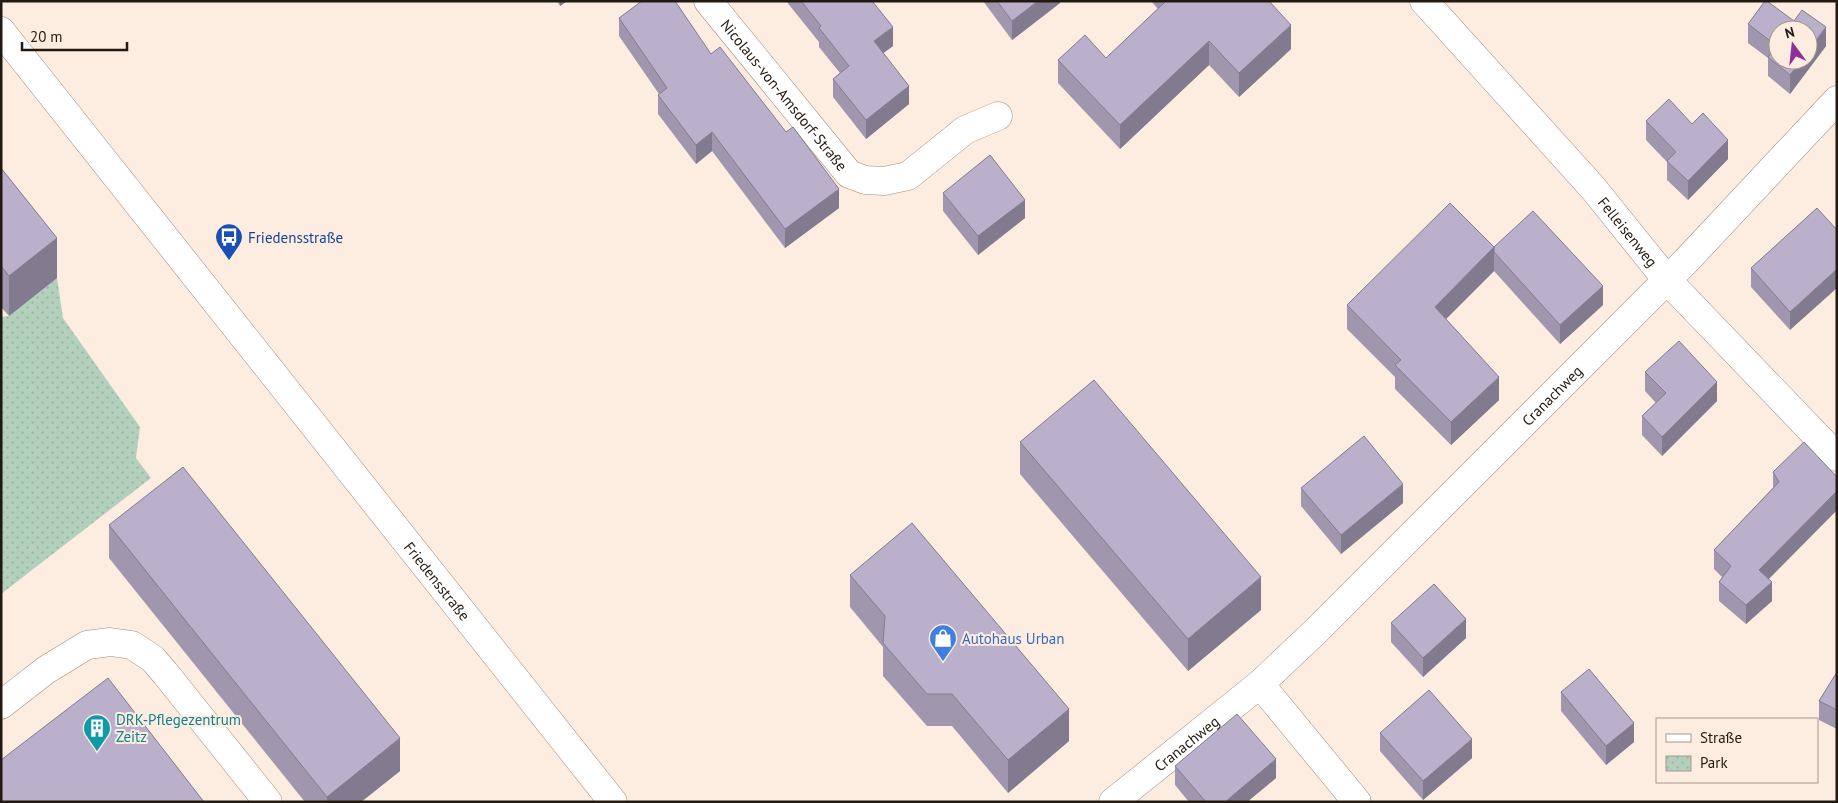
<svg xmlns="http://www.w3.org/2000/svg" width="1838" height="803" viewBox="0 0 1838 803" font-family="'PT Sans',sans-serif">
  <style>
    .park { fill: url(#park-dots) }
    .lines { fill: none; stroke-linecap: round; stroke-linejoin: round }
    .minor-casing { stroke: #a48c79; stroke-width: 29 }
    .minor { stroke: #fff; stroke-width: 28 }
    .wall { fill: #a097af }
    .shaded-wall { fill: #827b8f }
    .building { fill: #bab0cc; stroke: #827b8f }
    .labels { text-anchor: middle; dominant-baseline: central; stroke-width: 4; stroke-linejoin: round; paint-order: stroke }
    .street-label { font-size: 15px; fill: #221911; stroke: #fdece0 }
    .transit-label { font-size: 15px; fill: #164399; stroke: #fdece0; text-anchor: start }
    .shop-label { font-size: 15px; fill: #366cbe; stroke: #fdece0; text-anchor: start }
    .culture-label { font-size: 15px; fill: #0d838f; stroke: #fdece0; text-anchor: start }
  </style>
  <defs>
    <pattern id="park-dots" width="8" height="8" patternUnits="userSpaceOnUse" patternTransform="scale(1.25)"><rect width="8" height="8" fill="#b2d0bc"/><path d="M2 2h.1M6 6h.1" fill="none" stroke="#99b2a1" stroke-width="1.8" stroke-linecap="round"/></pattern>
  </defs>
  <rect width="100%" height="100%" fill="#fdece0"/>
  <!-- park -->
  <polygon class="park" points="57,278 63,318 140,427 136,458 151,478 1,594 1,317 9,316"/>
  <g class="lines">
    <!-- minor casing -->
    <g class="minor-casing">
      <g id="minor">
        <path id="s1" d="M708 1 849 174 865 180 884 181 908 176 965 130 998 116"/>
        <path id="s2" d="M1424 1 1593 188 1667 280 1837 457"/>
        <path id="s3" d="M1 31 613 802"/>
        <polyline points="1260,684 1357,802"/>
        <polyline points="1,705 46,670 87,645 110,642 132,645 153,659 165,673 268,802"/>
        <path id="s4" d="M1113 802 1260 684 1317 630 1686 261 1837 100"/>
      </g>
    </g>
    <!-- minor -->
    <use href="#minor" class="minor"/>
  </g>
  <!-- wall -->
  <g class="wall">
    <polygon points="557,1 567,1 560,6"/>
    <polygon points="786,1 872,1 893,46 883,53 909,104 866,139 833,97 833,79 840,73 819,47 819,42"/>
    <polygon points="983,1 1060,1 1060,3 1012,40"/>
    <polygon points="1151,1 1269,1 1291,49 1239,97 1209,65 1120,149 1058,83 1058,60 1106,58 1158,9"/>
    <polygon points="619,18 711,54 839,208 785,248 712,151 696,164 658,114 658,95 659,94 619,36"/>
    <polygon points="1748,24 1826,46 1790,94 1768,76 1768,58 1748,43"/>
    <polygon points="1646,121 1692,124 1728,159 1688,200 1667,180 1667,162 1646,140"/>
    <polygon points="1,168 57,278 9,316 1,307"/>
    <polygon points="943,193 1025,218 978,255 943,211"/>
    <polygon points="1817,208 1790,330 1751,287 1751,268"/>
    <polygon points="1494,247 1603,305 1560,344 1494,271 1446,319 1499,400 1451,445 1395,389 1395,377 1347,329 1347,305"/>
    <polygon points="1645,372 1717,401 1662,456 1642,435 1642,416 1656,403 1645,391"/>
    <polygon points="1020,442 1261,610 1188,671 1020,474"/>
    <polygon points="1773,472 1837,477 1837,510 1768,579 1772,601 1746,624 1719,601 1719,582 1722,577 1714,569 1714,550 1773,488"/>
    <polygon points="1301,488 1403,503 1341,554 1301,506"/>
    <polygon points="109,525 400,771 361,802 305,802 109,558"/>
    <polygon points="850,575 1069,741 1008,793 952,726 927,726 883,676 883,647 850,607"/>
    <polygon points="1391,623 1466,638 1423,677 1391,642"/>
    <polygon points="1837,672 1837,729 1819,720 1819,701"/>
    <polygon points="1561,692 1634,742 1606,765 1561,711"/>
    <polygon points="1380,733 1472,758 1423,800 1380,751"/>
    <polygon points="1175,766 1276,778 1247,802 1189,802 1175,785"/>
  </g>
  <!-- shaded-wall -->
  <g class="shaded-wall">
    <polygon points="560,1 567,1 560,6"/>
    <polygon points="1038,1 1060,1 1060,3 1012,40 1012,21"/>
    <polygon points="1291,25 1291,49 1239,97 1239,73"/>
    <polygon points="893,27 893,46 874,60 874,41"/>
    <polygon points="1826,27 1826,46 1790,94 1790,75 1801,60 1808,60 1808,51"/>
    <polygon points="1209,41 1209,65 1120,149 1120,125"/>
    <polygon points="909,86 909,104 866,139 866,120"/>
    <polygon points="712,132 712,151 696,164 696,145"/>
    <polygon points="1728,140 1728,159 1688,200 1688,181"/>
    <polygon points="839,189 839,208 785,248 785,229"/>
    <polygon points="1025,200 1025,218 978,255 978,236"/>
    <polygon points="57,238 57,278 9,316 9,276"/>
    <polygon points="1494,247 1494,271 1435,330 1435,307"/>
    <polygon points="1837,269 1837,288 1790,330 1790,312"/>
    <polygon points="1603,286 1603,305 1560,344 1560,325"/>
    <polygon points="1499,377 1499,400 1451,445 1451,422"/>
    <polygon points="1717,382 1717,401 1662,456 1662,437"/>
    <polygon points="1403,484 1403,503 1341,554 1341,535"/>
    <polygon points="1837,491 1837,510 1759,589 1759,570"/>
    <polygon points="1261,577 1261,610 1188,671 1188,639"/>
    <polygon points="1772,582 1772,601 1746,624 1746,605"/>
    <polygon points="1466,619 1466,638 1423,677 1423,658"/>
    <polygon points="1069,709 1069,741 1008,793 1008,760"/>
    <polygon points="1634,723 1634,742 1606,765 1606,746"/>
    <polygon points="400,738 400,771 361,802 327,802 327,797"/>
    <polygon points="1472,739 1472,758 1423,800 1423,781"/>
    <polygon points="1276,759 1276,778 1247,802 1225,802"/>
  </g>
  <!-- building -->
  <g class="building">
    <polygon points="642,1 675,1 711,54 720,47 786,132 793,127 839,189 785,229 712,132 696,145 658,95 667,88 619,18"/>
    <polygon points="801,1 872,1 893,27 874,41 909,86 866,120 833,79 849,66 819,28 821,26"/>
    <polygon points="997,1 1038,1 1012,21"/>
    <polygon points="1166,1 1269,1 1291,25 1239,73 1209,41 1120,125 1058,60 1085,35 1106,58"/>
    <polygon points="1765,1 1767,1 1794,21 1802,10 1826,27 1808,51 1808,30 1778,30 1778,60 1801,60 1790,75 1768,57 1777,46 1748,24"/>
    <polygon points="1669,99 1692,124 1703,113 1728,140 1688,181 1667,161 1676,152 1646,121"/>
    <polygon points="990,155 1025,200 978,236 943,193"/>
    <polygon points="1,168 57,238 9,276 1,266"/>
    <polygon points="1450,203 1494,247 1435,307 1499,377 1451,422 1395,365 1401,360 1347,305"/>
    <polygon points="1817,208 1837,230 1837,269 1790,312 1751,268"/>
    <polygon points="1533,211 1603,286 1560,325 1494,252 1494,247"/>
    <polygon points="1679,341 1717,382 1662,437 1642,416 1666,393 1645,372"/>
    <polygon points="1094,380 1261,577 1188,639 1020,442"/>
    <polygon points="1364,436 1403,484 1341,535 1301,488"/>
    <polygon points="1804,442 1837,477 1837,491 1759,570 1772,582 1746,605 1719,582 1731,566 1714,550 1779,482 1773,472"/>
    <polygon points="183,467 400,738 327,797 109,525"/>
    <polygon points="912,523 1069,709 1008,760 952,694 927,694 883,643 885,616 850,575"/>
    <polygon points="1434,584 1466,619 1423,658 1391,623"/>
    <polygon points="1589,669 1634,723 1606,746 1561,692"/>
    <polygon points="1837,672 1837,710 1819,701"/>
    <polygon points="108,678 204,802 1,802 1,760"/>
    <polygon points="1429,690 1472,739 1423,781 1380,733"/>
    <polygon points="1237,714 1276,759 1225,802 1206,802 1175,766"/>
  </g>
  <!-- icons -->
  <defs>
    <g id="bus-pin" transform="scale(1.4375)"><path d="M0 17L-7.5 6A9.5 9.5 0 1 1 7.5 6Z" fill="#1a4fb4" stroke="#fdece0"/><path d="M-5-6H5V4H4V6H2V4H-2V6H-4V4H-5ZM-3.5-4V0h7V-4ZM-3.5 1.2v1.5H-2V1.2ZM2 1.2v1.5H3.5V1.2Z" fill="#fff"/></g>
    <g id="shop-pin" transform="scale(1.4375)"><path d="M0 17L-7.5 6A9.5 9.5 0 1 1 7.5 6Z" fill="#3f7fe0" stroke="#fdece0"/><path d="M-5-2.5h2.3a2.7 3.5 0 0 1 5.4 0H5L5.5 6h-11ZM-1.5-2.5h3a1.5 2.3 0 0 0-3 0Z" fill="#fff"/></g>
    <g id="building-pin" transform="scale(1.4375)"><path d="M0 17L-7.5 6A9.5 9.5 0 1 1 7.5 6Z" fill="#0f9aa8" stroke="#fdece0"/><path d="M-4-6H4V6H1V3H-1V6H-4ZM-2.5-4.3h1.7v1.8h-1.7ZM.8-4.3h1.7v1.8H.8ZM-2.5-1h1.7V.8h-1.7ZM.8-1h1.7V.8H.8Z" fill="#fff"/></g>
  </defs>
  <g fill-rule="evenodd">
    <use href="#bus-pin" x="229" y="237"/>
    <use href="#shop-pin" x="943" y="638"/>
    <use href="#building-pin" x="97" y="728"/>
  </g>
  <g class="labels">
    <!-- street labels -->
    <g class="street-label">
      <text stroke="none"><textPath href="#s1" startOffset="121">Nicolaus-von-Amsdorf-Straße</textPath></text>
      <text stroke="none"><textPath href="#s2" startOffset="308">Felleisenweg</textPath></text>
      <text stroke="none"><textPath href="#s4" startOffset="599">Cranachweg</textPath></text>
      <text stroke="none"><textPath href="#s3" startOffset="702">Friedensstraße</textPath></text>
      <text stroke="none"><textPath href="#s4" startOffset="94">Cranachweg</textPath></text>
    </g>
    <!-- transit labels -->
    <g class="transit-label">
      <text x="248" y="237">Friedensstraße</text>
    </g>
    <!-- shop labels -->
    <g class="shop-label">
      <text x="962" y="638">Autohaus Urban</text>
    </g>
    <!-- culture labels -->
    <g class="culture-label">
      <text x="116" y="719">DRK-Pflegezentrum<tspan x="116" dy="17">Zeitz</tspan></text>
    </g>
  </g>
  <!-- border -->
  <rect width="1838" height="803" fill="none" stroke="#221911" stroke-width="5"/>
  <!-- legend -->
  <rect x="1656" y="718" width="162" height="65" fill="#fdece0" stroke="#a5988d"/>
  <rect x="1666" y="734" width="25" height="8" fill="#ffffff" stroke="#a5988d"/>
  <text x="1700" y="743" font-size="15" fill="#221911">Straße</text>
  <rect x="1666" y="756" width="25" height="15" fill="url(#park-dots)" stroke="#a5988d"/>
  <text x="1700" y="768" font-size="15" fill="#221911">Park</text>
  <!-- north arrow -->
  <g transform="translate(1793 45) rotate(345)"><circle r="24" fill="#fdece0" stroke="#a5988d"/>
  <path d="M0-4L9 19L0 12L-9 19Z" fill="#8c309b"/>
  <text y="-8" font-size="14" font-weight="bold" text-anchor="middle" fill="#221911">N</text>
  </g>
  <!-- scale -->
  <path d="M22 42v8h105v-8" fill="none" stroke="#221911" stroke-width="2.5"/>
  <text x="30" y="42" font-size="15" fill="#221911" stroke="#fdece0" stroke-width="4" paint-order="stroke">20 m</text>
</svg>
